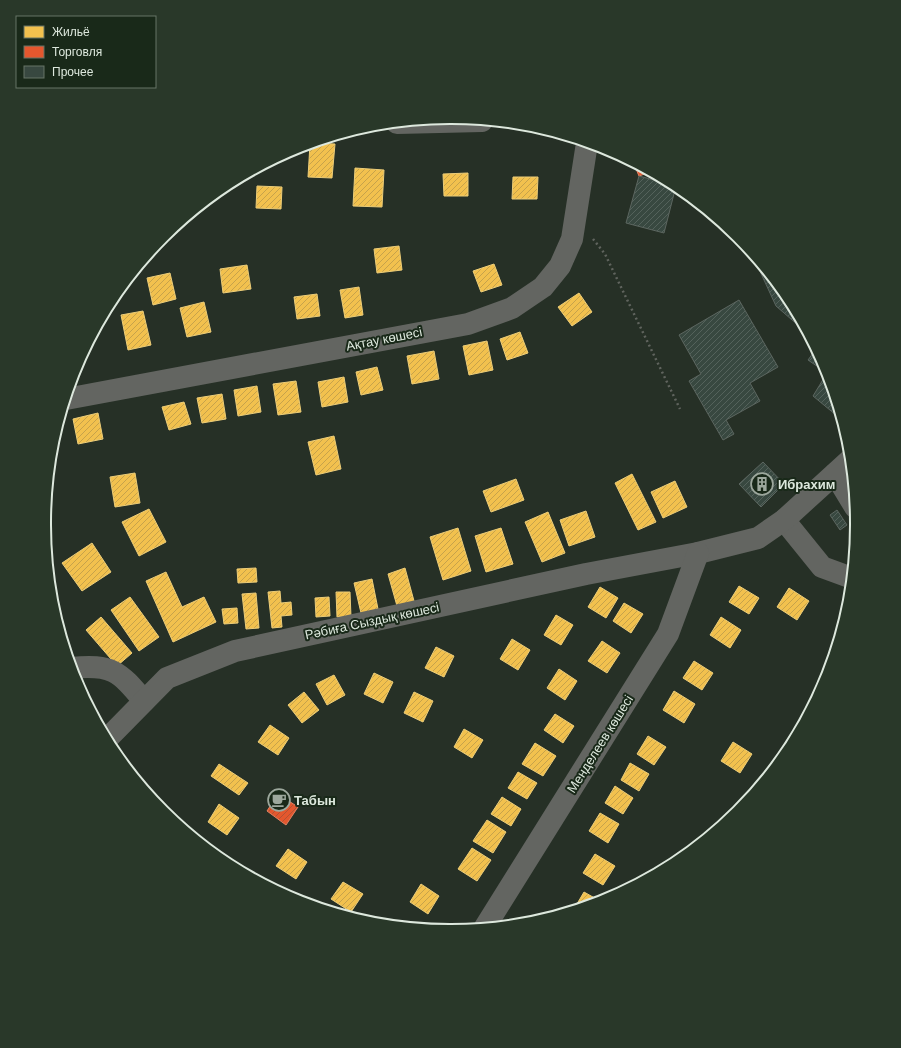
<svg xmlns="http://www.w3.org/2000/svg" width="901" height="1048" viewBox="0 0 901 1048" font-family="Helvetica,sans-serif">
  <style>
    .homes { fill: url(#homes-hatch); stroke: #eccd79 }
    .shops { fill: url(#shops-hatch); stroke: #e28262 }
    .building { fill: url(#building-hatch); stroke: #5c6660 }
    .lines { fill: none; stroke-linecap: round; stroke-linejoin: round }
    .path { stroke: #60645e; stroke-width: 2.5; stroke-dasharray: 2 3; stroke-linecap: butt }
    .minor { stroke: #636561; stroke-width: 22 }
    .labels { text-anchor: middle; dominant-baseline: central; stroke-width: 4; stroke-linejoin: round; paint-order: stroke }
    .street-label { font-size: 13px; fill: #dde8dd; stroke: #192919 }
    .poi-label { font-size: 13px; font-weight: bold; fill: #dde8dd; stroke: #192919; text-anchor: start }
    .rim { fill: none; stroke: #dde8dd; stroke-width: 2 }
  </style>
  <defs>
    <pattern id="homes-hatch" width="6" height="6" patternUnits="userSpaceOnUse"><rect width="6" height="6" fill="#f2c14e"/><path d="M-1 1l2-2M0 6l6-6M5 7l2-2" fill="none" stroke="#c6a24b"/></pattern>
    <pattern id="shops-hatch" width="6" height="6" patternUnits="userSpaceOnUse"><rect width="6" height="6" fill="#e4572e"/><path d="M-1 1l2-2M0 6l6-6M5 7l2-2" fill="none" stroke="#b35234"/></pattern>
    <pattern id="building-hatch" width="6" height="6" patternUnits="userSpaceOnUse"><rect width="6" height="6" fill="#384840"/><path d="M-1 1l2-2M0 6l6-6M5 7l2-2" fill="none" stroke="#54625b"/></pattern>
  </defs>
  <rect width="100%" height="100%" fill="#263026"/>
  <!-- homes -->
  <g class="homes">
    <polygon points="314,143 335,144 332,178 308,177 310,144"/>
    <polygon points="355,168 384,170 382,207 353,206"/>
    <polygon points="468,173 468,196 444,196 443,174"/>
    <polygon points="513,177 538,177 537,199 512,199"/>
    <polygon points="257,186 282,187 281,209 256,208"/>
    <polygon points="399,246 402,270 377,273 374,249"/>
    <polygon points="494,264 502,285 481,292 473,271"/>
    <polygon points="247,265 251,289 223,293 220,269"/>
    <polygon points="170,273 176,299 153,305 147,278"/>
    <polygon points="359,287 363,315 345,318 340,290"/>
    <polygon points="579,293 592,312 572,326 558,307"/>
    <polygon points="317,294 320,316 297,319 294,297"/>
    <polygon points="204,302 211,332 187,337 180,308"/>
    <polygon points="143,311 151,345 128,350 121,315"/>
    <polygon points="520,332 528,353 507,360 500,339"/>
    <polygon points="487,341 493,370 469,375 463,346"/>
    <polygon points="434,351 439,379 412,384 407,356"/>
    <polygon points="377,367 383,390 361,395 356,372"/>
    <polygon points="344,377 348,402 322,407 318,382"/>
    <polygon points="296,381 301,412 278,415 273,384"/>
    <polygon points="257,386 261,412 238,416 234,390"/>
    <polygon points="222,394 226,419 202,423 197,398"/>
    <polygon points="184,402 191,424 169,430 162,407"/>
    <polygon points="98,413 103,439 78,444 73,419"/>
    <polygon points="334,436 341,469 316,475 308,442"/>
    <polygon points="135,473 140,503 115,507 110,477"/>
    <polygon points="632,474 656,522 638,530 615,483"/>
    <polygon points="516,479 524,500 491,512 483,491"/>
    <polygon points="675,481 687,507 663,518 651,492"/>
    <polygon points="149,509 166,542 139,556 122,522"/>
    <polygon points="586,511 595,537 569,546 560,520"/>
    <polygon points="548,512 565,553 542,562 525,522"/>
    <polygon points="458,528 471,571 443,580 430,537"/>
    <polygon points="501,528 513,564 486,572 475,536"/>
    <polygon points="92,543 111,572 82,591 62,563"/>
    <polygon points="256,568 257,582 238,583 237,569"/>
    <polygon points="405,568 414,601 397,606 388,574"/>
    <polygon points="166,572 182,607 204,597 216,622 173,642 146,581"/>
    <polygon points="372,579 378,609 361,613 354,583"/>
    <polygon points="739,586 759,598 749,614 729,602"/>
    <polygon points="600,587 618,598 606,618 588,607"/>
    <polygon points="789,588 809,601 797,620 777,607"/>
    <polygon points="280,591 281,603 291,602 292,615 281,616 282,627 272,628 268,592"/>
    <polygon points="336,592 350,592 351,617 337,617"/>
    <polygon points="256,593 259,628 246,629 242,594"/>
    <polygon points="130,597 159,637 139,651 111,610"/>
    <polygon points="329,597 330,616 316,617 315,598"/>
    <polygon points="624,603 643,614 631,633 613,621"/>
    <polygon points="237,608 238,623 224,624 222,609"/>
    <polygon points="556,615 573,625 561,645 544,635"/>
    <polygon points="101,617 132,653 117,666 86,630"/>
    <polygon points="721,617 741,630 730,648 710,635"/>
    <polygon points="512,639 530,650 518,670 500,659"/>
    <polygon points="602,641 620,653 607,673 588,661"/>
    <polygon points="436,647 454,656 444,677 425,668"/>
    <polygon points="694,661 713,673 702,690 683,678"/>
    <polygon points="559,669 577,681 565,700 547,688"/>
    <polygon points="374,673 393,682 383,703 364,694"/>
    <polygon points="334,675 345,695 327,705 316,684"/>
    <polygon points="674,691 695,704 684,723 663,710"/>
    <polygon points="304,692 319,710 302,723 288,705"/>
    <polygon points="414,692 433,701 423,722 404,713"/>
    <polygon points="555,714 574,726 563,743 544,730"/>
    <polygon points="270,725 289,738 278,755 258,742"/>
    <polygon points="464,729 483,740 472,758 454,747"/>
    <polygon points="648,736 666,747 654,765 637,754"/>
    <polygon points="733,742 752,754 740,773 721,761"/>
    <polygon points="535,743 556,756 543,776 522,764"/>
    <polygon points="630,763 649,774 639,791 621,780"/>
    <polygon points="219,764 248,783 239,795 211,776"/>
    <polygon points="518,772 537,783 527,799 508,788"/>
    <polygon points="615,786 633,798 623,814 605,803"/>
    <polygon points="502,797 521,809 511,826 491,814"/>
    <polygon points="219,804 239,818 227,835 208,822"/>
    <polygon points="600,813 619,824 608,843 589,831"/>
    <polygon points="487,820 506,832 493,853 473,841"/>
    <polygon points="472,848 491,860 477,881 458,869"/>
    <polygon points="288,849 307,862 296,879 276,866"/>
    <polygon points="595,854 615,866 603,885 583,873"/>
    <polygon points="343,882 363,894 351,912 331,899"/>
    <polygon points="421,884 439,896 428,914 410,902"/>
    <polygon points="584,892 600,901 574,909"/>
  </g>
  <!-- shops -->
  <g class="shops">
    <polygon points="634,164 650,172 639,176"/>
    <polygon points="278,794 298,807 286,825 267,811"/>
  </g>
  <!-- building -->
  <g class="building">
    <polygon points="639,176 676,186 664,233 626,223"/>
    <polygon points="752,254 789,298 807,333 776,306"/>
    <polygon points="739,300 778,367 750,383 760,401 726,420 734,434 723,440 689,381 701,374 679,335"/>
    <polygon points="816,349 826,369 827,373 808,360"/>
    <polygon points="827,373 842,420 813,396"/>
    <polygon points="763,462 784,484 761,507 739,484"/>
    <polygon points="837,510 847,525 840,530 830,515"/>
  </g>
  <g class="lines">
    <!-- path -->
    <polyline class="path" points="593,239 605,254 680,409"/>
    <!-- minor -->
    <g class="minor">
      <polyline points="397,123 482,121"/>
      <polyline points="66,399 468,324 512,308 543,287 560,266 572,239 587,143"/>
      <polyline points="835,474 855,507"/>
      <polyline points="784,520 822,567 852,578"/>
      <path d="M71 668C112 664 119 671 144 701"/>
      <polyline points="107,739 167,678 235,651 586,574 698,553 758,538 784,520 851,459"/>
      <polyline points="485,927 668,634 698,553"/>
    </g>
  </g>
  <!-- icons -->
  <defs>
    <g id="building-ring" transform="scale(1.15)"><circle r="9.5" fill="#192919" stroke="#9da89d" stroke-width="1.5"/><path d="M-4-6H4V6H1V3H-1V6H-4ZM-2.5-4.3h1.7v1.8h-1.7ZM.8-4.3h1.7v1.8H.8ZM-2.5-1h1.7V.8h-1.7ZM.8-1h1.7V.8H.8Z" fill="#9da89d"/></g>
    <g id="cafe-ring" transform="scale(1.15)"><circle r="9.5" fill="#192919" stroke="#9da89d" stroke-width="1.5"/><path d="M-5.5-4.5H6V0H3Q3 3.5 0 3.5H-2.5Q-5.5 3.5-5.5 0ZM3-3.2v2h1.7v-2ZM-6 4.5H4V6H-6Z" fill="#9da89d"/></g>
  </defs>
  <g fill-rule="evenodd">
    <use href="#building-ring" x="762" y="484"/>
    <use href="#cafe-ring" x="279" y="800"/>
  </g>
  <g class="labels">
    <!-- street labels -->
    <g class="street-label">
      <text transform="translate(384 339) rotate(-11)">Ақтау көшесі</text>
      <text transform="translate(372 621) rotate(-12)">Рәбиға Сыздық көшесі</text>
      <text transform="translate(600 744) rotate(-58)">Менделеев көшесі</text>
    </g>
    <!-- poi labels -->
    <g class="poi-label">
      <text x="778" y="484">Ибрахим</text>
      <text x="294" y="800">Табын</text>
    </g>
  </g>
  <!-- crop -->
  <path d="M0 0H901V1048H0ZM450 124H451A399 399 0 0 1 850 523V525A399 399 0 0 1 451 924H450A399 399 0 0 1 51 525V523A399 399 0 0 1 450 124Z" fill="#293829" fill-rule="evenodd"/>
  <path class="rim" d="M450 124H451A399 399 0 0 1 850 523V525A399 399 0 0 1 451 924H450A399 399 0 0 1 51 525V523A399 399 0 0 1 450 124Z"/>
  <!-- legend -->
  <rect x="16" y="16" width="140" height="72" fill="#192919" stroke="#677567"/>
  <rect x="24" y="26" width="20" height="12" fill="#f2c14e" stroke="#677567"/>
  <text x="52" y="36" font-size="12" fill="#dde8dd">Жильё</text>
  <rect x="24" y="46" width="20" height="12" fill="#e4572e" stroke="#677567"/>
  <text x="52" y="56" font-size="12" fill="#dde8dd">Торговля</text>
  <rect x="24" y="66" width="20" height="12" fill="#384840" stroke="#677567"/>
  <text x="52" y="76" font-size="12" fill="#dde8dd">Прочее</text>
</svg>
